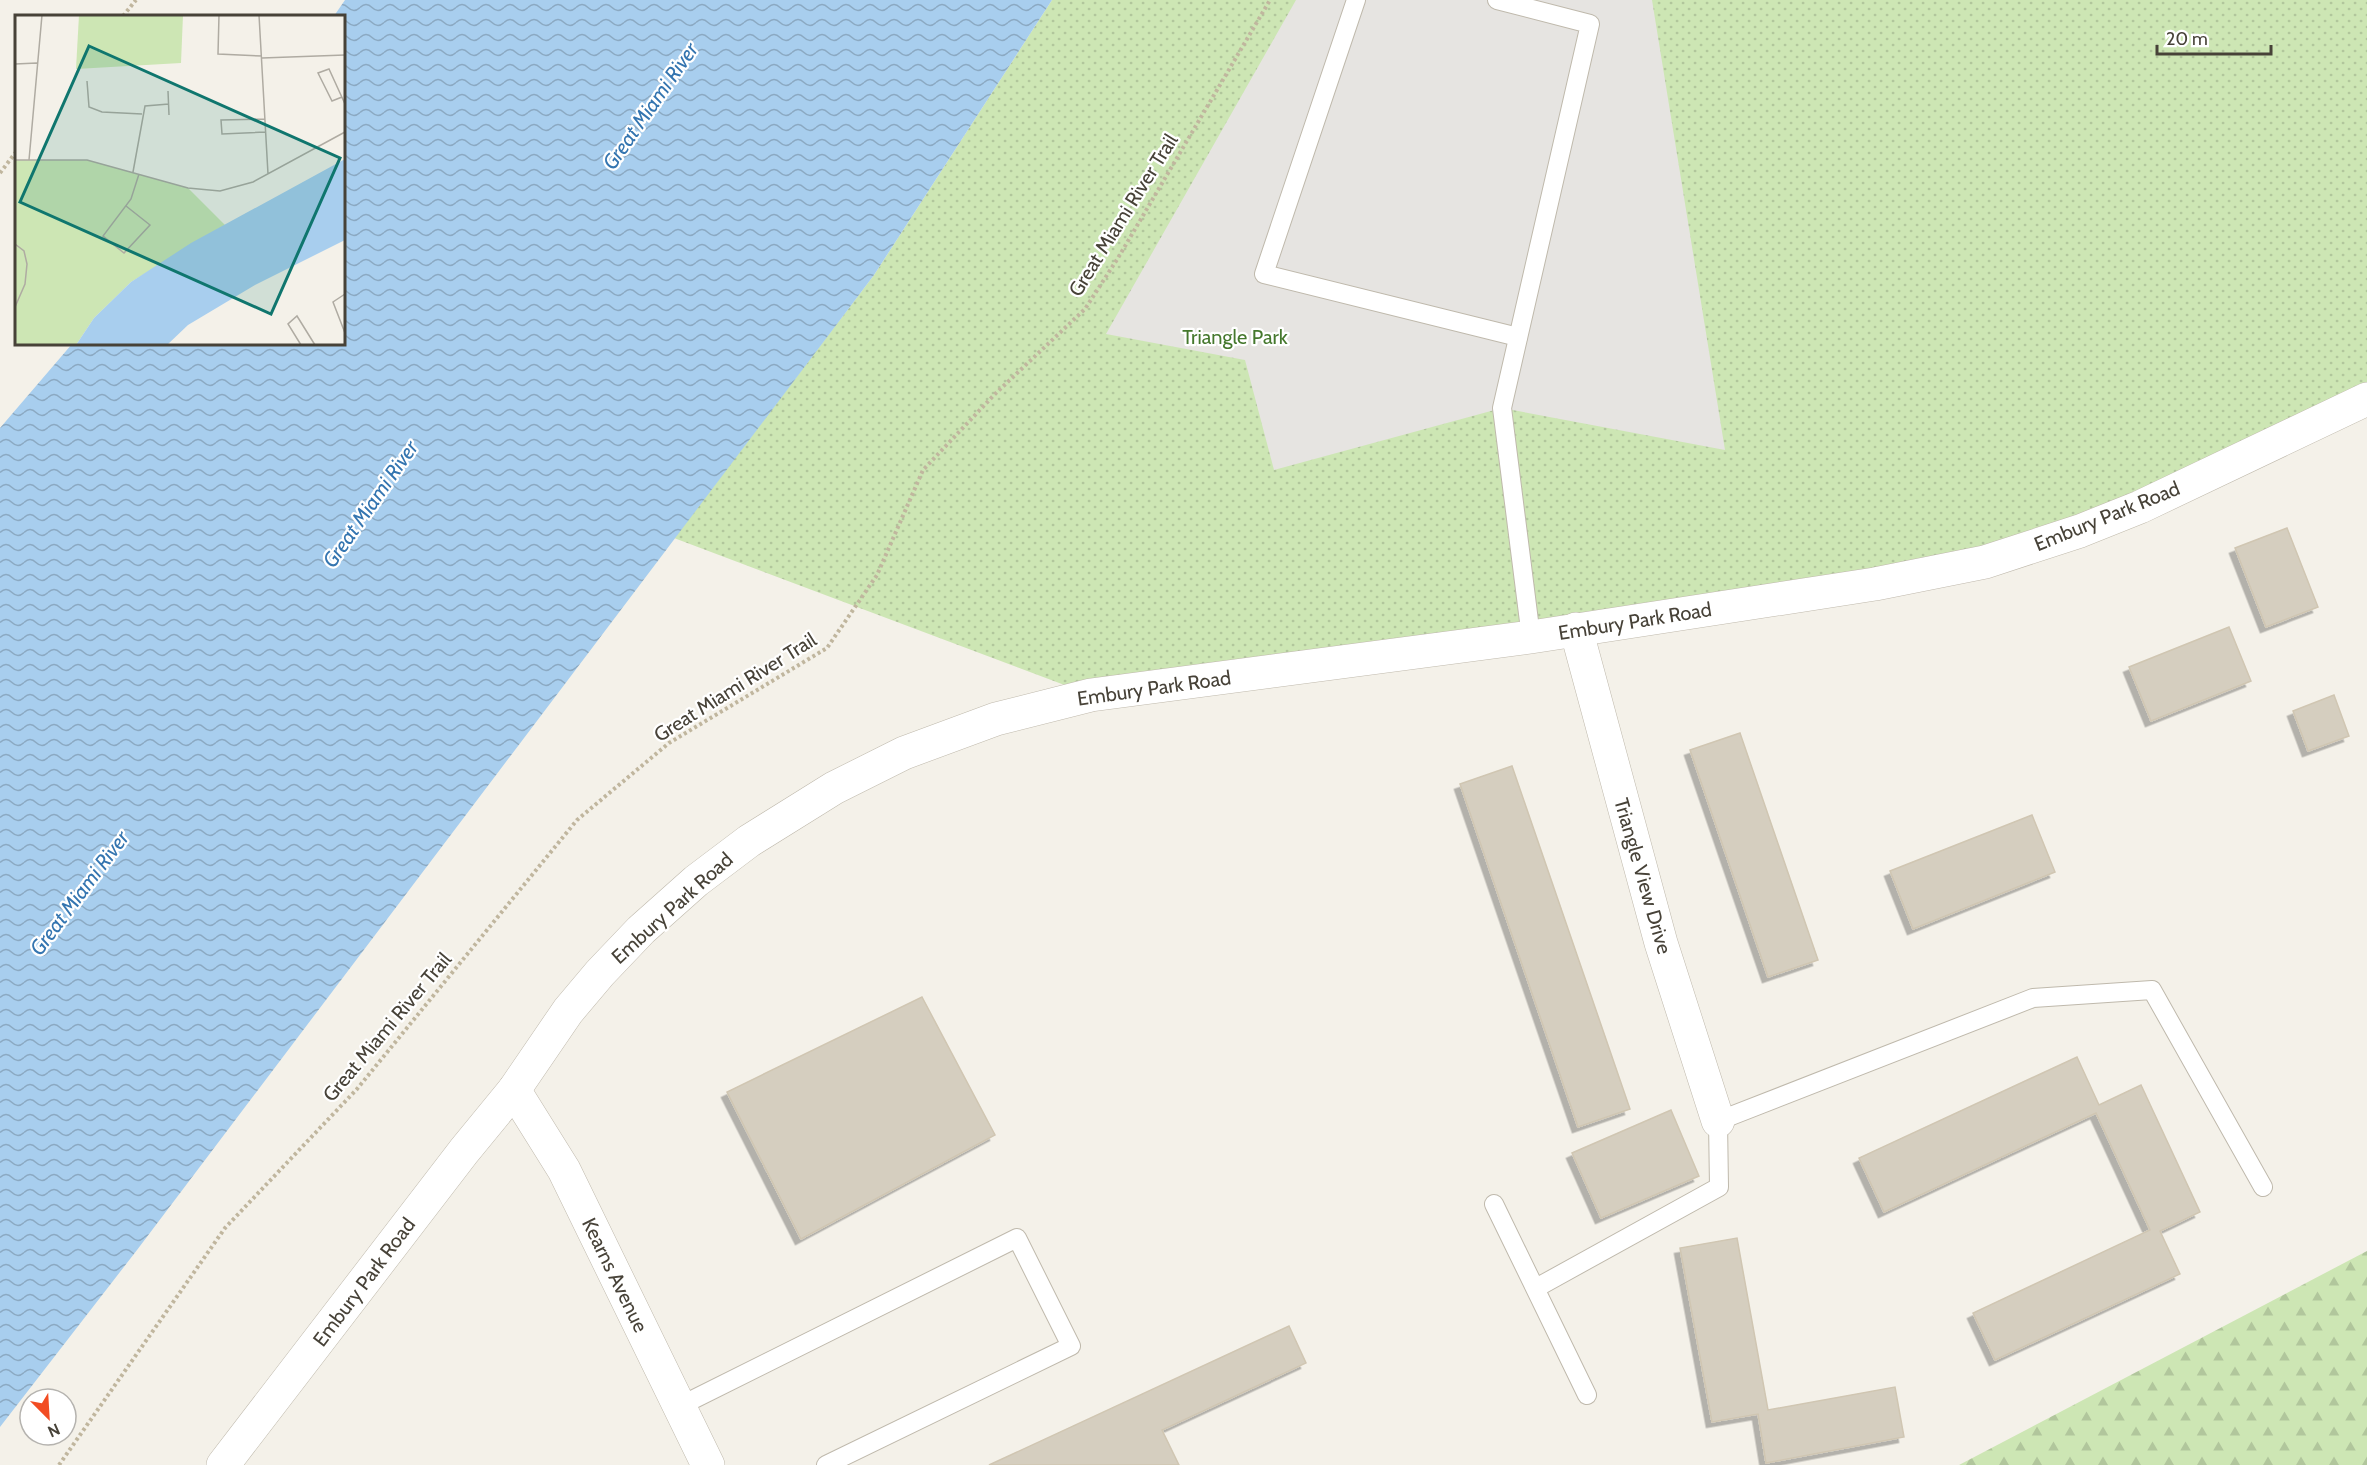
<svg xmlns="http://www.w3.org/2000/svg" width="2367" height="1465" viewBox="0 0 2367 1465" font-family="Cabin,sans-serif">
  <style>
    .forest { fill: url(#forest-firs) }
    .park { fill: url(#park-dots) }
    .parking { fill: #e6e4e1 }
    .water { fill: url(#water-waves) }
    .building { fill: #d5cebf; stroke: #d0c6b2; stroke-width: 1.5; filter: url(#shadow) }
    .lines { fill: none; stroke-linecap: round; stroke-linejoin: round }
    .service-casing { stroke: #bfb9ac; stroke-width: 20 }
    .minor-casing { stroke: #bfb9ac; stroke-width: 34 }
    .path { stroke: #c0b69e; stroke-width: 4; stroke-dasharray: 3 3; stroke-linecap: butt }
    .service { stroke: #fff; stroke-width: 18 }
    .minor { stroke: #fff; stroke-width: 33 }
    .labels { text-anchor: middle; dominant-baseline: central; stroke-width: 4.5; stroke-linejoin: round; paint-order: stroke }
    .street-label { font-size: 20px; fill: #474238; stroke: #fff }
    .park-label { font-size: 20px; fill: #45782d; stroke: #fff }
    .water-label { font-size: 21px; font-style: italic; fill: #3475b0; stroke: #fff }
    .inset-road { fill: none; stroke: #afaba2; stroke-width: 1.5 }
    .view { fill: #0f766e; fill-opacity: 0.15; stroke: #0f766e; stroke-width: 3 }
    .inset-edge { fill: none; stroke: #474238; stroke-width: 3 }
  </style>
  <defs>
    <pattern id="forest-firs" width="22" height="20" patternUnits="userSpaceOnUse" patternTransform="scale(1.5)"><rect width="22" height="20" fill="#cde6b4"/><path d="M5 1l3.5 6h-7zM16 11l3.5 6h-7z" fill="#b1c69c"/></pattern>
    <pattern id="park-dots" width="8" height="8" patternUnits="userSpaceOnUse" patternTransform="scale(1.5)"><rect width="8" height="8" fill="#cde6b4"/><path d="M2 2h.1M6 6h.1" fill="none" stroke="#b1c69c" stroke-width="1.8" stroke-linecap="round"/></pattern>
    <pattern id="water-waves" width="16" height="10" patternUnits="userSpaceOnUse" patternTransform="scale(1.5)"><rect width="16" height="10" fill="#a8ceee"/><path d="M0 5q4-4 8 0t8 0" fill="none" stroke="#8ba9c2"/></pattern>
    <filter id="shadow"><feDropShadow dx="-5.5" dy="5.5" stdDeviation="0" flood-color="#0004"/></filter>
  </defs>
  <rect width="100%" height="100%" fill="#f4f1e9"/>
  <!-- forest -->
  <polygon class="forest" points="2367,1251 2367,1465 1959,1465"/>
  <!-- park -->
  <polygon class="park" points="1052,0 2367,0 2367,399 1985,561 1091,695 674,538 874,275"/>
  <!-- parking -->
  <polygon class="parking" points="1296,0 1652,0 1725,450 1502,408 1274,470 1245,360 1106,334"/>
  <!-- water -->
  <polygon class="water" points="345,0 1052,0 874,275 137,1250 0,1427 0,428 72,344 344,344 344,16 334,16"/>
  <!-- building -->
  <g class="building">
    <polygon points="2287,528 2318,607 2266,627 2235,548"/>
    <polygon points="2229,627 2251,681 2151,721 2129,667"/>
    <polygon points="2334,695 2349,736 2308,751 2293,711"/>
    <polygon points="1740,733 1818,960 1768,977 1690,750"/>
    <polygon points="1512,766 1630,1109 1578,1127 1460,784"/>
    <polygon points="2032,815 2055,872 1913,929 1890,871"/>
    <polygon points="922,997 995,1135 801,1239 727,1092"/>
    <polygon points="2077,1057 2099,1105 2141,1085 2200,1212 2160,1231 2180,1274 1995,1360 1973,1313 2150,1230 2096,1113 1884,1212 1859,1158"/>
    <polygon points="1671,1110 1699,1176 1601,1218 1572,1153"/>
    <polygon points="1737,1238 1768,1410 1895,1387 1904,1437 1766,1463 1758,1414 1712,1422 1680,1248"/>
    <polygon points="1289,1326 1306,1363 1162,1430 1179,1465 989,1465"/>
  </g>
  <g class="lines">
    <!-- service casing -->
    <g class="service-casing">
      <g id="service">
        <polyline points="1356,0 1264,274 1518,337"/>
        <polyline points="1497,0 1590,24 1502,408 1531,637"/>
        <polyline points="1494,1204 1587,1395"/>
        <polyline points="1536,1288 1719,1187 1718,1121 2033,998 2152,990 2263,1187"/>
        <polyline points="680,1406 1017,1238 1071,1346 826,1465"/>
      </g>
    </g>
    <!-- minor casing -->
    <g class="minor-casing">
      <g id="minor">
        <polyline points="1576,629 1661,943 1718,1121"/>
        <polyline points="514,1090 564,1170 708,1465"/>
        <polyline points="223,1465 464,1151 514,1090 568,1011 600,973 641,930 696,881 749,841 834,788 904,753 996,719 1091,695 1531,637 1875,584 1985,562 2080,531 2140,507 2367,399"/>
      </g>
    </g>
    <!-- path -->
    <g class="path">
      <polyline points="123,16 136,0"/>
      <polyline points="0,173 16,152"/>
      <polyline points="59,1465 225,1228 357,1089 577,820 669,743 827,648 877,575 923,470 995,394 1085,309 1118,258 1270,0"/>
    </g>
    <!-- service -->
    <use href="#service" class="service"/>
    <!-- minor -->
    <use href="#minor" class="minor"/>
  </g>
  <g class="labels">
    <!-- street labels -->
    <g class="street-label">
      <text transform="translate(1123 215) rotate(-58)">Great Miami River Trail</text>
      <text transform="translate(2107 516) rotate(-22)">Embury Park Road</text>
      <text transform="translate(1635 621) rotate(-9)">Embury Park Road</text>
      <text transform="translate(735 687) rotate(-32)">Great Miami River Trail</text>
      <text transform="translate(1154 688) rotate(-8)">Embury Park Road</text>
      <text transform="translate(1643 876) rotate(74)">Triangle View Drive</text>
      <text transform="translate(672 908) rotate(-42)">Embury Park Road</text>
      <text transform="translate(387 1027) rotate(-50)">Great Miami River Trail</text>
      <text transform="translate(615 1275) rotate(64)">Kearns Avenue</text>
      <text transform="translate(364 1282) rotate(-53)">Embury Park Road</text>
    </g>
    <!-- park labels -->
    <g class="park-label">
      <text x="1235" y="337">Triangle Park</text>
    </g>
    <!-- water labels -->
    <g class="water-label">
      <text transform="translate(650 106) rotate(-55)">Great Miami River</text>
      <text transform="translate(370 504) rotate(-55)">Great Miami River</text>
      <text transform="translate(79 893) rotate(-53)">Great Miami River</text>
    </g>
  </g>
  <!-- overview -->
  <g transform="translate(15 15)">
    <rect width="330" height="330" fill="#f4f1e9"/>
    <path d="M64 0H168L166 48 61 54Z" fill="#cde6b4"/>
    <path d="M0 145H72L173 173 210 210 116 267 79 303 61 330H0Z" fill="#cde6b4"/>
    <path d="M330 144V225L240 270 173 310 152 330H61L79 303 116 267 176 228Z" fill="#a8ceee"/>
    <path class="inset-road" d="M204 0 203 39 247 41M244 0 253 159M247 43 330 40M0 49 22 48M72 66 74 92 87 97 127 99M153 76 154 100M327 82 317 86 303 58 314 54 330 89M250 104 206 105 207 119 250 117M0 145H72L173 173 205 176 238 167 330 117M14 145 27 0M118 157 130 91 154 89M111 191 135 210 109 238 88 221 116 184 124 159M0 229 9 236 12 249 10 269 0 292M330 279 318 287 330 318M286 330 273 309 282 301 300 330"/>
    <path class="view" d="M74 31 325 143 256 299 5 187Z"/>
    <rect width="330" height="330" class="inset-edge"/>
  </g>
  <!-- north arrow -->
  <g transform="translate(48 1417) rotate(156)"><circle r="28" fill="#ffffff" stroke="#b5b3af" stroke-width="1.5"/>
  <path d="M0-4.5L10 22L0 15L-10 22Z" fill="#f24c22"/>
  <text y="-9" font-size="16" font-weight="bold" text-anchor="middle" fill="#474238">N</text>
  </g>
  <!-- scale -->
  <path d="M2157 45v9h114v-9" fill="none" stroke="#474238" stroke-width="3"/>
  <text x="2166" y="45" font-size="18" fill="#474238" stroke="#ffffff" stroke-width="4.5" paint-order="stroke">20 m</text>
</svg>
